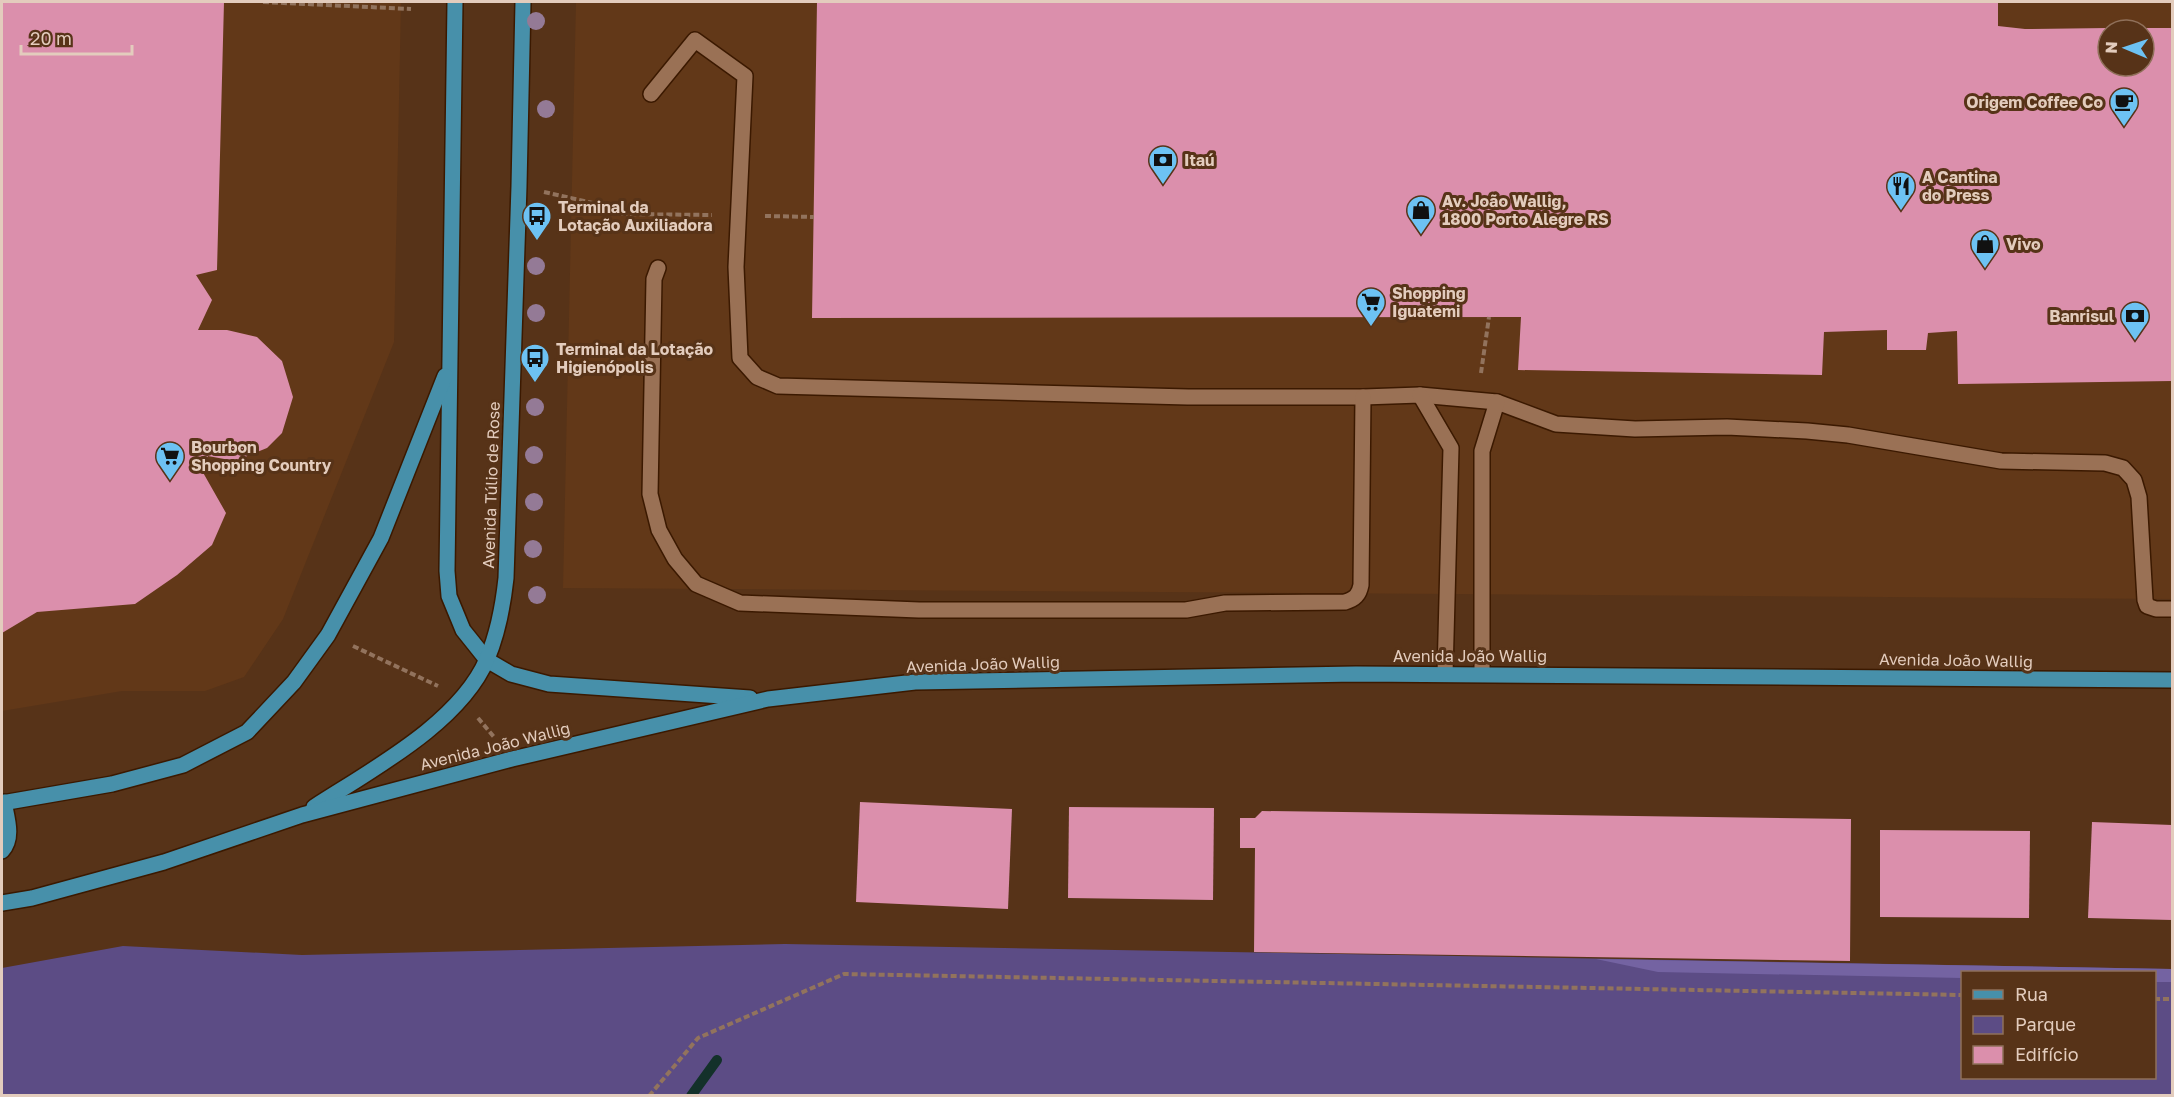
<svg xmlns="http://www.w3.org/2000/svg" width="2174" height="1097" viewBox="0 0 2174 1097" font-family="'Golos Text',sans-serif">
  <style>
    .built { fill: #623818; fill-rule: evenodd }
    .green { fill: #5c4c85; fill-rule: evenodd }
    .forest { fill: #7463a2 }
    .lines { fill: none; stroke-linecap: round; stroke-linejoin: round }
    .stream { stroke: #13312a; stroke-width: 10 }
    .building { fill: #db8fac }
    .minor-casing { stroke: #3b1900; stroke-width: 18 }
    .major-casing { stroke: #3b1900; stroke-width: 18 }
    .path { stroke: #92735d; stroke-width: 4; stroke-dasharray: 6 3; stroke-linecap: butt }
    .minor { stroke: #9a7155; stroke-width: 15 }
    .major { stroke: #4790aa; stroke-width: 15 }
    .tree { fill: #947a96 }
    .labels { text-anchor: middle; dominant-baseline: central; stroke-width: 6; stroke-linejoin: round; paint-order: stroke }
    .poi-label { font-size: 16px; font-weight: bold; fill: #e3ccbd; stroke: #573318; text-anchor: start }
    .street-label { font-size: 16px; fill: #e3ccbd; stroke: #573318 }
  </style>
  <rect width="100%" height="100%" fill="#573318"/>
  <!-- built -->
  <g class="built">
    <polygon points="2,2 401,2 394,342 283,619 244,677 205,691 122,691 2,711"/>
    <path d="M576 2H2172V599L563 588ZM2108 30H2144V66H2108Z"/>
  </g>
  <!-- green -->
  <path class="green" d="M785 944 2172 969V1095L2 1096V968L123 946 302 955ZM1962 972H2154V1078H1962Z"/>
  <!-- forest -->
  <polygon class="forest" points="1596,959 2172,969 2172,982 2155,982 2154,972 1962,972 1962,978 1658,972"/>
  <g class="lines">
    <!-- stream -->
    <polyline class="stream" points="691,1096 717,1060"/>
  </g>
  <!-- building -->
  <g class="building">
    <polygon points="2,2 224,2 217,270 196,275 212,300 198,330 227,330 257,337 282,361 293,397 282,433 267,448 235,461 208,456 201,469 226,513 212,545 177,575 135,604 37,612 2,633"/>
    <polygon points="817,2 1998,2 1998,26 2025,29 2108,28 2108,66 2144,66 2144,28 2172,28 2172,381 1958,384 1957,331 1928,333 1926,350 1887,350 1887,330 1824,332 1822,375 1518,370 1521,317 812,318"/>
    <polygon points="860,802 1012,809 1008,909 856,902"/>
    <polygon points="1069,807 1214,808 1213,900 1068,898"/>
    <polygon points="1262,811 1851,819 1850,961 1254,952 1255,848 1240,848 1240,818 1255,818"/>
    <polygon points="2092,822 2172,825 2172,920 2088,918"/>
    <polygon points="1880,830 2030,831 2029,918 1880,917"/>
  </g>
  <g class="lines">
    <!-- minor casing -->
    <g class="minor-casing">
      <g id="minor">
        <polyline points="651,94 695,40 745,76 736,267 740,358 757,377 778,386 1188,397 1363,397 1420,395 1497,402 1556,424 1635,429 1727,427 1807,431 1848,435 2001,461 2105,463 2123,468 2134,480 2139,497 2145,600 2147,606 2156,609 2172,609"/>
        <path d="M658 268 654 279 650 494 659 530 675 559 696 584 740 603 919 610H1186L1225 603 1345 602C1355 599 1359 595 1361 585L1363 397"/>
        <polyline points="1420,395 1451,448 1445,674"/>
        <polyline points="1482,674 1482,451 1497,402"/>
      </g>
    </g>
    <!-- major casing -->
    <g class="major-casing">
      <g id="major">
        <polyline points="455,2 447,571 449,596 463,630 487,660 511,674 549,684 750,698"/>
        <polyline points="2,803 112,784 183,765 247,732 294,682 328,635 381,538 445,376"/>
        <path d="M314 807C371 770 460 723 487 659 498 633 503 606 506 578L519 186 523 2"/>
        <path d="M2 851C14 838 7 818 4 802"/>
        <polyline points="2,903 32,898 164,862 302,815 512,759 768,699 915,682 1356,674 2172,680"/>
      </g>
    </g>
    <!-- path -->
    <g class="path">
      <polyline points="263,2 411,9"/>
      <polyline points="544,192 611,207 622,214 712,215"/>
      <polyline points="765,216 814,217"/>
      <polyline points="1481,373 1489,317"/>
      <polyline points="353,646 438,686"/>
      <polyline points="478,718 494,737"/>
      <polyline points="2154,999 2172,999"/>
      <polyline points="649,1096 698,1038 844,974 1962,995"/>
    </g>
    <!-- minor -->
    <use href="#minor" class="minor"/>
    <!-- major -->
    <use href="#major" class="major"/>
  </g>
  <!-- trees -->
  <g class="tree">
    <circle cx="536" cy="21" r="9"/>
    <circle cx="546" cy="109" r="9"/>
    <circle cx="536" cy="266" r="9"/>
    <circle cx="536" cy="313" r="9"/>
    <circle cx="536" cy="360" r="9"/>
    <circle cx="535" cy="407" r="9"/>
    <circle cx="534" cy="455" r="9"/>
    <circle cx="534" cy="502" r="9"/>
    <circle cx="533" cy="549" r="9"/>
    <circle cx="537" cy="595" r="9"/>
  </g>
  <!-- icons -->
  <defs>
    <g id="cafe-pin" transform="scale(1.5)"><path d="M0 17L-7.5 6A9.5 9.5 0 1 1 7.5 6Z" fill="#6dc2f3" stroke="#573318"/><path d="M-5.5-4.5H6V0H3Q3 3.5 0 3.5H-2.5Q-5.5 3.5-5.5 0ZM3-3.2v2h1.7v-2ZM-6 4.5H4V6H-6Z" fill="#111"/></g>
    <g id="bank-pin" transform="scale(1.5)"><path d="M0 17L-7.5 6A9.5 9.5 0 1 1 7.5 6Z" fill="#6dc2f3" stroke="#573318"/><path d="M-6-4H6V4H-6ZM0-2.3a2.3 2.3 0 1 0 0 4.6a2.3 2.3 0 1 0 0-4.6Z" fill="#111"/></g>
    <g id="restaurant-pin" transform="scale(1.5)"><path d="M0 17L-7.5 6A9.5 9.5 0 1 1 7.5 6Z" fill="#6dc2f3" stroke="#573318"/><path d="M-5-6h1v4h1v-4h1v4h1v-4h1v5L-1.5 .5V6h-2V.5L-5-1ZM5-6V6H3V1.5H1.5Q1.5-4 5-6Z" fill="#111"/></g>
    <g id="shop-pin" transform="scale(1.5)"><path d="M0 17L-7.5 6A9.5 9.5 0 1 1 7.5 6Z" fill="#6dc2f3" stroke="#573318"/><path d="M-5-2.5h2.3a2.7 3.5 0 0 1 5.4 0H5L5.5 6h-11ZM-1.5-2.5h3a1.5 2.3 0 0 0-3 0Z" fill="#111"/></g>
    <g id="bus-pin" transform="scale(1.5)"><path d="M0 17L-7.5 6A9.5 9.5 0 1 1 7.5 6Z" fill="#6dc2f3" stroke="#573318"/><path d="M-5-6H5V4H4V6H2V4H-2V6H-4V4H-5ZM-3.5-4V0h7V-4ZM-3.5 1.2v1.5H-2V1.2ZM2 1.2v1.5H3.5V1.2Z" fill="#111"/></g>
    <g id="supermarket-pin" transform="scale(1.5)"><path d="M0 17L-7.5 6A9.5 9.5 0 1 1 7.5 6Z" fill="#6dc2f3" stroke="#573318"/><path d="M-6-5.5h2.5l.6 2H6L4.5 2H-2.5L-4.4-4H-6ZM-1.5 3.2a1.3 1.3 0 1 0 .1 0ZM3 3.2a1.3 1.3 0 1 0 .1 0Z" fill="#111"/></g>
  </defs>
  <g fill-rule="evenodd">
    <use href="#cafe-pin" x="2124" y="102"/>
    <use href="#bank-pin" x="1163" y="160"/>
    <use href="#restaurant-pin" x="1901" y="186"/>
    <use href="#shop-pin" x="1421" y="210"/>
    <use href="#bus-pin" x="537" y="216"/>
    <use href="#shop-pin" x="1985" y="244"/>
    <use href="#supermarket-pin" x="1371" y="302"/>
    <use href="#bank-pin" x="2135" y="316"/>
    <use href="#bus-pin" x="535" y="358"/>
    <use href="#supermarket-pin" x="170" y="456"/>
  </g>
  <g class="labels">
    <!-- poi labels -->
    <g class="poi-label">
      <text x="2103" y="102" text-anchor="end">Origem Coffee Co</text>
      <text x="1184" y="160">Itaú</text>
      <text x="1922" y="177">A Cantina<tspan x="1922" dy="18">do Press</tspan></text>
      <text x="1442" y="201">Av. João Wallig,<tspan x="1442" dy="18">1800 Porto Alegre RS</tspan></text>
      <text x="558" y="207">Terminal da<tspan x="558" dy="18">Lotação Auxiliadora</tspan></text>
      <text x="2006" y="244">Vivo</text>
      <text x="1392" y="293">Shopping<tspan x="1392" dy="18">Iguatemi</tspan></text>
      <text x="2114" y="316" text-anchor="end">Banrisul</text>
      <text x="556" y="349">Terminal da Lotação<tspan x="556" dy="18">Higienópolis</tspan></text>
      <text x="191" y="447">Bourbon<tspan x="191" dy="18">Shopping Country</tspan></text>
    </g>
    <!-- street labels -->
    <g class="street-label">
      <text transform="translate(491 485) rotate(-88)">Avenida Túlio de Rose</text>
      <text x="1470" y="656">Avenida João Wallig</text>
      <text transform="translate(1956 660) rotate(1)">Avenida João Wallig</text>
      <text transform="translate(983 664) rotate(-2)">Avenida João Wallig</text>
      <text transform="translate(495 746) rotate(-14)">Avenida João Wallig</text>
    </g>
  </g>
  <!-- border -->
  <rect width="2174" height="1097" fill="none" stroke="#e3ccbd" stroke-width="6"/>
  <!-- legend -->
  <rect x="1961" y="971" width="195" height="108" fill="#573318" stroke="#8f705a" stroke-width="1.5"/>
  <rect x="1973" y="990" width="30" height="9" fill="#4790aa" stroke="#8f705a" stroke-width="1.5"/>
  <text x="2015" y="1001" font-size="18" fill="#e3ccbd">Rua</text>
  <rect x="1973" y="1016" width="30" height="18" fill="#5c4c85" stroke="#8f705a" stroke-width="1.5"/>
  <text x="2015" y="1031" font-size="18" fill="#e3ccbd">Parque</text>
  <rect x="1973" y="1046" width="30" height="18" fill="#db8fac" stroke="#8f705a" stroke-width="1.5"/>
  <text x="2015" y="1061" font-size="18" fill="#e3ccbd">Edifício</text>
  <!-- north arrow -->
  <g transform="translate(2126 48) rotate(272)"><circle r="28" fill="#573318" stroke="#8f705a" stroke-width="1.5"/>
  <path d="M0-4.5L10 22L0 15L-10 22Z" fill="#6dc2f3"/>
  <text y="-9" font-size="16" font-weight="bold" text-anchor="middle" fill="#e3ccbd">N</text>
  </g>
  <!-- scale -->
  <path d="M21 45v9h111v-9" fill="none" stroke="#e3ccbd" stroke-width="3"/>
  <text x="30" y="45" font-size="18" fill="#e3ccbd" stroke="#573318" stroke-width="4.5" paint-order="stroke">20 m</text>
</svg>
